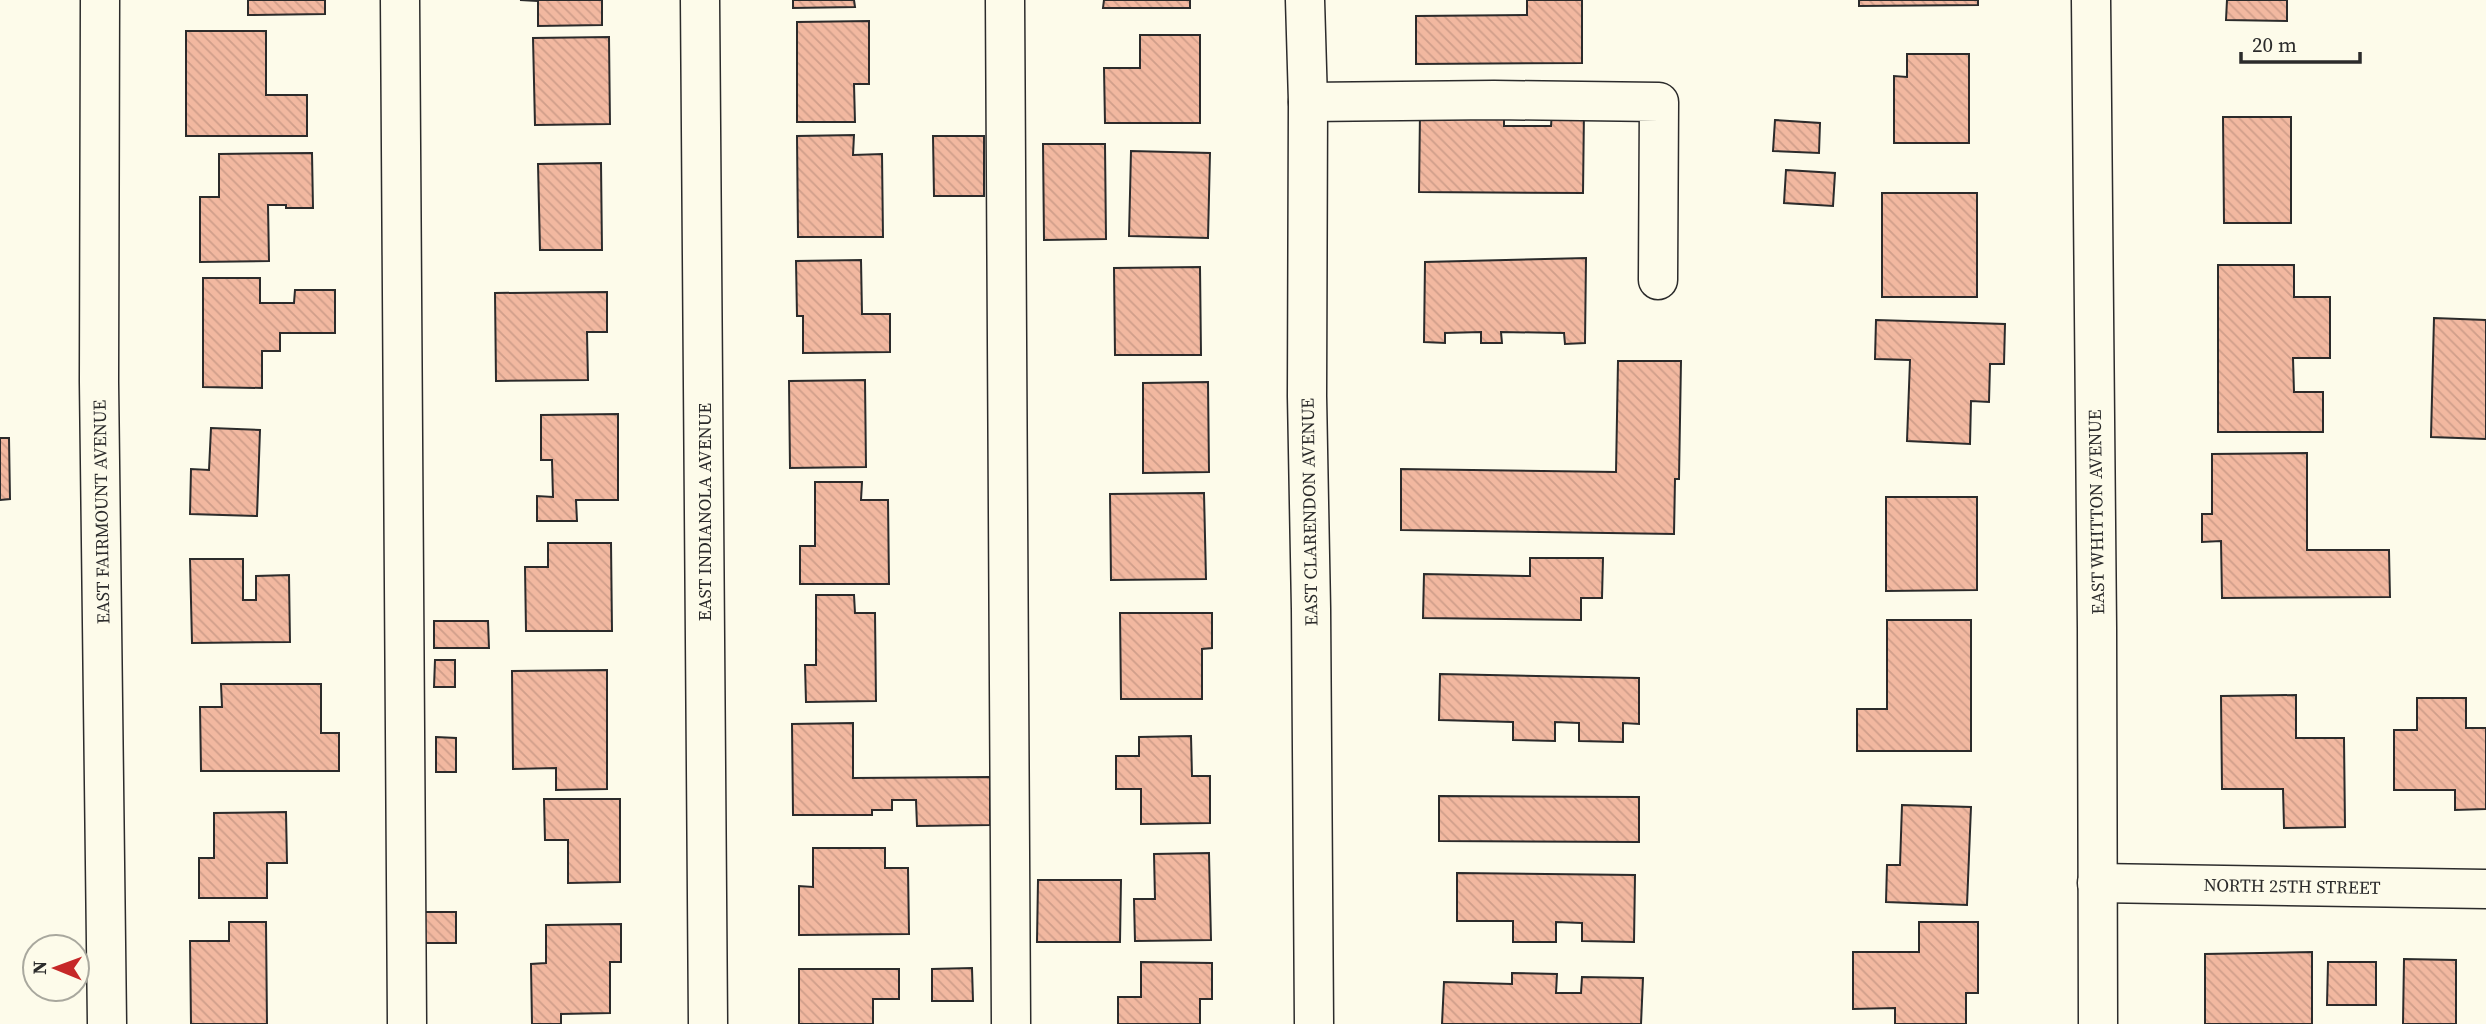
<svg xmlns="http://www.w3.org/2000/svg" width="2486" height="1024" viewBox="0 0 2486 1024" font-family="'Source Serif 4',serif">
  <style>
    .building { fill: url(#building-back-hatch); stroke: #2b2b2b; stroke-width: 2 }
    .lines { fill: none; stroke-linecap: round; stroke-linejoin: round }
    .minor-casing { stroke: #2b2b2b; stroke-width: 41 }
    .minor { stroke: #fdfbea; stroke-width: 38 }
    .labels { text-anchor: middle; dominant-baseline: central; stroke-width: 5; stroke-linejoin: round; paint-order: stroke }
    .street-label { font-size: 18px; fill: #2b2b2b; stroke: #fdfbea }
  </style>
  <defs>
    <pattern id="building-back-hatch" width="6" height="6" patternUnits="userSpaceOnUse" patternTransform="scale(1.75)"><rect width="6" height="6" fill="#f2b8a0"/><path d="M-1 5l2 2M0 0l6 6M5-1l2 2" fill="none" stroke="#d09e8a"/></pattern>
  </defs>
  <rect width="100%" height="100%" fill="#fdfbea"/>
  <!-- building -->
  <g class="building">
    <polygon points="248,0 325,0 325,14 248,15"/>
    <polygon points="520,0 602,0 602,25 538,26 538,1"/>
    <polygon points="793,0 854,0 855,7 793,8"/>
    <polygon points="1104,0 1190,0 1190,8 1103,8"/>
    <polygon points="1527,0 1582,0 1582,63 1416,64 1416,16 1527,15"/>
    <polygon points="1859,0 1978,0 1978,5 1859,6"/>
    <polygon points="2227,0 2287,0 2287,21 2226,20"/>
    <polygon points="869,21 869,84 854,84 855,122 797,122 797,22"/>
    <polygon points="186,31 266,31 266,95 307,95 307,136 186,136"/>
    <polygon points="1140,35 1200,35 1200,123 1105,123 1104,68 1140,68"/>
    <polygon points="609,37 610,124 535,125 533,38"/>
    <polygon points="1907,54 1969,54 1969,143 1894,143 1894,76 1907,77"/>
    <polygon points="1552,111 1584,111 1583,193 1419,192 1420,113 1504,118 1504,126 1551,126"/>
    <polygon points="2223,117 2291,117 2291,223 2224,223"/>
    <polygon points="1775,120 1820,123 1819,153 1773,151"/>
    <polygon points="854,135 853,155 882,154 883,237 798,237 797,136"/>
    <polygon points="933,136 984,136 984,196 934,196"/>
    <polygon points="1043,144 1105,144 1106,239 1044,240"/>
    <polygon points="1131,151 1210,153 1208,238 1129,236"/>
    <polygon points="312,153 313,208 286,208 286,205 268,205 269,261 200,262 200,197 219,197 219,154"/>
    <polygon points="601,163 602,250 540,250 538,164"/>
    <polygon points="1786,170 1835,173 1833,206 1784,203"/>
    <rect x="1882" y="193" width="95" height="104"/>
    <polygon points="1586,258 1585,343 1565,344 1564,333 1501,332 1502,343 1481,343 1481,332 1445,333 1445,343 1424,342 1425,262"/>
    <polygon points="861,260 862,314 890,314 890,352 803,353 803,316 797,316 796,261"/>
    <polygon points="2218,265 2294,265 2294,297 2330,297 2330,358 2293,358 2294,392 2323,392 2323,432 2218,432"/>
    <polygon points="1200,267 1201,355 1115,355 1114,268"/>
    <polygon points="203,278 260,278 260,303 294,303 295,290 335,290 335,333 280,333 280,351 262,351 262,388 203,387"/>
    <polygon points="607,292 607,332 587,332 588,380 496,381 495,293"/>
    <polygon points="2434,318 2486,320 2486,439 2431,437"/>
    <polygon points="1876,320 2005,324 2004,364 1990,364 1989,402 1971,401 1970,444 1907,441 1910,360 1875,359"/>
    <polygon points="1618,361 1681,361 1679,479 1675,479 1674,534 1401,530 1401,469 1616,472"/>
    <polygon points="865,380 866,467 790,468 789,381"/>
    <polygon points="1208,382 1209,472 1143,473 1143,383"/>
    <polygon points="618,414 618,500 576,500 577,521 537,521 537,496 553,497 552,460 541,460 541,415"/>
    <polygon points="211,428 260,430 257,516 190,514 191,469 209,470"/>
    <polygon points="0,438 9,438 10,499 0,500"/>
    <polygon points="2307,453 2307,550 2389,550 2390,597 2222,598 2221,541 2202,542 2202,514 2212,514 2212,454"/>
    <polygon points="815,482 862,482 861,500 888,500 889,584 800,584 800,546 815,546"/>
    <polygon points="1204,493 1206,579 1111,580 1110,494"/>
    <polygon points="1886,497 1977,497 1977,590 1886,591"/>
    <polygon points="548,543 611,543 612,631 526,631 525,567 548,567"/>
    <polygon points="1530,558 1603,558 1602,598 1581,598 1581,620 1423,618 1424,574 1530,576"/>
    <polygon points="190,559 243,559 243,600 256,600 256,576 289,575 290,642 192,643"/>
    <polygon points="816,595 854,595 855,613 875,613 876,701 806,702 805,665 816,665"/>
    <polygon points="1120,613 1212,613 1212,648 1202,649 1202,699 1121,699"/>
    <polygon points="1887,620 1971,620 1971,751 1857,751 1857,709 1887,709"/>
    <polygon points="434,621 488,621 489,648 434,648"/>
    <polygon points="435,660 455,660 455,687 434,687"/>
    <polygon points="607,670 607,789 556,790 556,768 513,769 512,671"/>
    <polygon points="1440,674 1639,678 1639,724 1623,723 1623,742 1579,741 1579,723 1555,722 1555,741 1513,740 1513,722 1439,720"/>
    <polygon points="221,684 321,684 321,733 339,733 339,771 201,771 200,707 222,707"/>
    <polygon points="2296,695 2296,738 2344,738 2345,827 2284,828 2283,789 2222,789 2221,696"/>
    <polygon points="2417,698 2466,698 2466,728 2486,728 2486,809 2455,810 2455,790 2394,790 2394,730 2417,730"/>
    <polygon points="853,723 853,778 990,777 990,825 917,826 916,800 892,800 892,810 872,810 872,815 793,815 792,724"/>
    <polygon points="1191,736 1192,776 1210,776 1210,823 1141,824 1141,789 1116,789 1116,756 1139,756 1139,737"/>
    <polygon points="436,737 456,738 456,772 436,772"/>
    <polygon points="1439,796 1639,797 1639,842 1439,841"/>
    <polygon points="544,799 620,799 620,882 568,883 568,840 545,840"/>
    <polygon points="1902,805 1971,807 1967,905 1886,902 1887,865 1900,865"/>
    <polygon points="286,812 287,863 267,863 267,898 199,898 199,858 214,858 214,813"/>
    <polygon points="813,848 885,848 885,868 908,868 909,934 799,935 799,886 813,887"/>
    <polygon points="1209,853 1211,940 1135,941 1134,899 1155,899 1154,854"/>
    <polygon points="1457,873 1635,875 1634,942 1582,941 1582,923 1556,922 1556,942 1513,942 1513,921 1457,921"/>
    <polygon points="1038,880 1121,880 1120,942 1037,942"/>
    <rect x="423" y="912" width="33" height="31"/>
    <polygon points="229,922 266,922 267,1024 191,1024 190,941 229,941"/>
    <polygon points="1919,922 1978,922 1978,993 1966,993 1966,1024 1895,1024 1895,1008 1853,1009 1853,952 1919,952"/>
    <polygon points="621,924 621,962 610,962 610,1013 561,1014 561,1024 532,1024 531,964 546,963 546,925"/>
    <polygon points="2312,952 2312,1024 2205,1024 2205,954"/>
    <polygon points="2404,959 2456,960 2456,1024 2403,1024"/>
    <polygon points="1141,962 1212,963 1212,999 1200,999 1200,1024 1118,1024 1118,997 1141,997"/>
    <polygon points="2328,962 2376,962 2376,1005 2327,1005"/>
    <polygon points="972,968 973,1001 932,1001 932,969"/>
    <polygon points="799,969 899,969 899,999 873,999 873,1024 799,1024"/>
    <polygon points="1512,973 1557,974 1556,993 1581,993 1582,977 1643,978 1641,1024 1442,1024 1444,982 1512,984"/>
  </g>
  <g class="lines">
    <!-- minor casing -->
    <g class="minor-casing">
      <g id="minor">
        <polyline points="100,0 99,382 107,1024"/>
        <polyline points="400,0 407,1024"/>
        <polyline points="700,0 708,1024"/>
        <polyline points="1005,0 1011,1024"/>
        <polyline points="1305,0 1308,102 1307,396 1311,609 1314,1024"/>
        <polyline points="2091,0 2097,628 2098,1024"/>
        <polyline points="1308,102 1494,100 1659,102 1658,280"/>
        <polyline points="2097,883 2486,889"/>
      </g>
    </g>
    <!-- minor -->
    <use href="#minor" class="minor"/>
  </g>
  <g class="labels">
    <!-- street labels -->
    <g class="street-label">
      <text transform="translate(101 512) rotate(-91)">EAST FAIRMOUNT AVENUE</text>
      <text transform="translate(704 512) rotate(-90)">EAST INDIANOLA AVENUE</text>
      <text transform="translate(1309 512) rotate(-91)">EAST CLARENDON AVENUE</text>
      <text transform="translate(2096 512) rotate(-91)">EAST WHITTON AVENUE</text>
      <text transform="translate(2292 886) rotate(1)">NORTH 25TH STREET</text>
    </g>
  </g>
  <!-- north arrow -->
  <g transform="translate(56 968) rotate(271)"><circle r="33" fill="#fdfbea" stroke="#a9a89e" stroke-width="2"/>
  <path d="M0-5L12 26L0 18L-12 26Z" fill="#c62828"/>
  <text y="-10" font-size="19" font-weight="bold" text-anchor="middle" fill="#2b2b2b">N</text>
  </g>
  <!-- scale -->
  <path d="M2241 52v10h119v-10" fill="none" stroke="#2b2b2b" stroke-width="3.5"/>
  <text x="2252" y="52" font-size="21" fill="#2b2b2b" stroke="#fdfbea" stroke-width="5" paint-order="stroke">20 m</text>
</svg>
